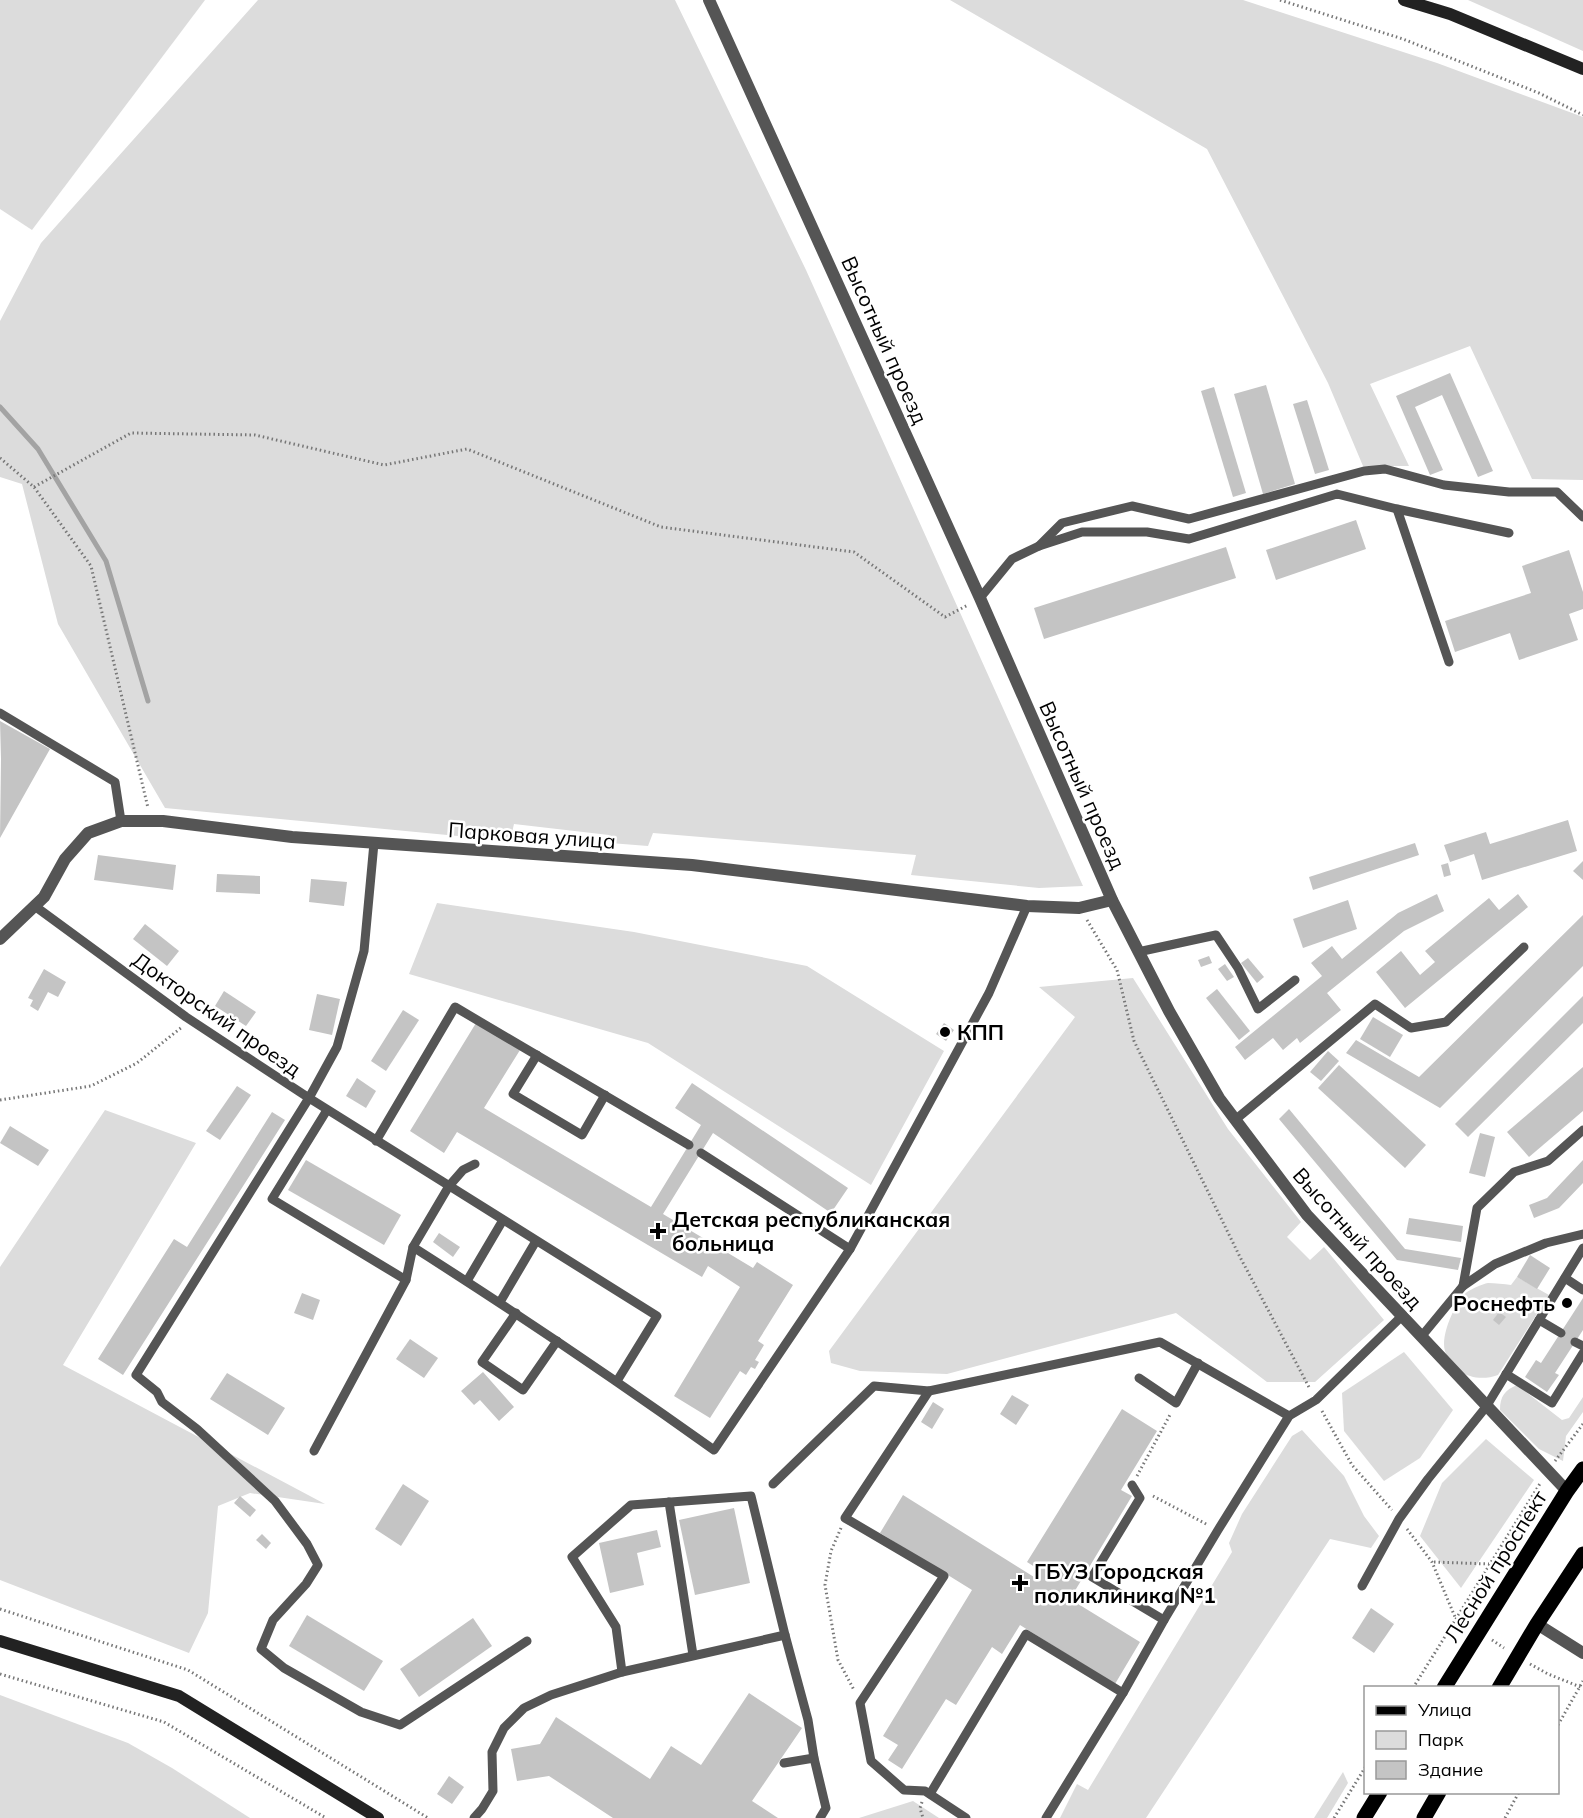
<svg xmlns="http://www.w3.org/2000/svg" width="1583" height="1818" viewBox="0 0 1583 1818" font-family="Mulish,sans-serif">
  <style>
    .green { fill: #dcdcdc }
    .lines { fill: none; stroke-linecap: round; stroke-linejoin: round }
    .stream { stroke: #a3a3a3; stroke-width: 5 }
    .building { fill: #c4c4c4 }
    .path { stroke: #777; stroke-width: 3; stroke-dasharray: 1.5 3; stroke-linecap: butt }
    .lane { stroke: #555; stroke-width: 9 }
    .street { stroke: #555; stroke-width: 12 }
    .secondary { stroke: #222; stroke-width: 12 }
    .primary { stroke: #000; stroke-width: 15 }
    .poi-dot { fill: #000; stroke: #fff; stroke-width: 2 }
    .labels { text-anchor: middle; dominant-baseline: central; stroke-width: 5; stroke-linejoin: round; paint-order: stroke }
    .street-label { font-size: 21px; fill: #000; stroke: #fff }
    .poi-label { font-size: 21px; font-weight: bold; fill: #000; stroke: #fff; text-anchor: start }
  </style>
  <rect width="100%" height="100%" fill="#fff"/>
  <!-- green -->
  <g class="green">
    <polygon points="0,0 205,0 32,230 0,209"/>
    <polygon points="258,0 675,0 806,270 1083,886 1039,888 911,875 916,855 653,833 648,846 610,843 609,835 514,824 510,841 165,808 58,624 22,484 0,477 0,321 41,243"/>
    <polygon points="950,0 1243,0 1437,63 1583,117 1583,480 1532,479 1470,346 1370,384 1409,466 1363,466 1328,383 1207,149"/>
    <polygon points="1468,0 1583,0 1583,51"/>
    <polygon points="437,903 634,932 807,966 944,1051 871,1185 648,1043 409,974"/>
    <polygon points="1133,978 1228,1129 1301,1222 1287,1237 1310,1260 1324,1247 1384,1320 1315,1382 1267,1382 1176,1313 947,1374 860,1371 831,1363 829,1351 1075,1017 1039,987"/>
    <polygon points="105,1110 196,1143 63,1365 325,1504 250,1493 218,1506 208,1613 189,1653 0,1580 0,1267"/>
    <path d="M1517 1277 1549 1295 1498 1375C1476 1383 1453 1374 1445 1351 1440 1336 1455 1302 1467 1292 1472 1289 1482 1284 1488 1283 1495 1283 1504 1284 1511 1285Z"/>
    <polygon points="1404,1352 1453,1410 1420,1458 1384,1481 1344,1431 1342,1393"/>
    <path d="M1517 1385 1562 1420 1569 1418 1583 1397V1412L1566 1436 1563 1461 1539 1449 1500 1410C1500 1396 1505 1390 1517 1385Z"/>
    <polygon points="1302,1430 1344,1476 1364,1516 1379,1536 1371,1548 1330,1539 1146,1818 1060,1818 1077,1784 1088,1790 1232,1552 1229,1543 1242,1514 1292,1436"/>
    <polygon points="1486,1439 1534,1480 1461,1588 1420,1536 1442,1483"/>
    <polygon points="0,1695 128,1743 172,1768 250,1818 0,1818"/>
    <polygon points="1343,1772 1348,1783 1327,1818 1314,1818"/>
    <polygon points="913,1801 939,1818 859,1818"/>
  </g>
  <g class="lines">
    <!-- stream -->
    <polyline class="stream" points="0,407 38,449 106,561 148,701"/>
  </g>
  <!-- building -->
  <g class="building">
    <polygon points="1450,373 1493,471 1478,477 1442,395 1415,407 1443,470 1430,475 1396,396"/>
    <polygon points="1266,385 1295,484 1263,494 1234,394"/>
    <polygon points="1214,387 1246,493 1233,497 1201,391"/>
    <polygon points="1307,400 1329,470 1315,474 1293,404"/>
    <polygon points="1356,520 1366,549 1276,580 1266,550"/>
    <polygon points="1226,547 1236,578 1044,639 1034,608"/>
    <polygon points="1569,550 1583,592 1583,609 1569,614 1578,640 1519,660 1510,633 1455,652 1445,621 1531,593 1522,566"/>
    <polygon points="0,721 50,749 0,838 1,759"/>
    <polygon points="1568,820 1577,851 1482,880 1474,854 1450,862 1444,845 1486,832 1490,844"/>
    <polygon points="1415,843 1419,855 1313,890 1309,877"/>
    <polygon points="98,855 176,865 173,890 94,880"/>
    <polygon points="1583,861 1583,880 1573,871"/>
    <polygon points="1448,863 1451,875 1444,877 1441,865"/>
    <polygon points="217,874 260,876 260,894 216,892"/>
    <polygon points="311,879 347,882 344,906 309,902"/>
    <polygon points="1437,894 1444,911 1404,931 1327,993 1341,1010 1300,1043 1297,1038 1283,1050 1273,1038 1245,1060 1235,1047 1322,976 1311,963 1332,946 1342,959 1398,913"/>
    <polygon points="1518,894 1528,907 1405,1008 1376,972 1401,951 1420,975 1435,962 1425,951 1489,898 1499,910"/>
    <polygon points="1348,900 1357,929 1303,948 1293,919"/>
    <polygon points="1583,915 1583,966 1440,1108 1346,1053 1356,1040 1419,1077"/>
    <polygon points="145,924 179,951 167,966 133,939"/>
    <polygon points="1209,956 1212,963 1201,967 1198,960"/>
    <polygon points="1248,958 1264,977 1257,983 1241,963"/>
    <polygon points="1225,964 1234,977 1227,981 1218,969"/>
    <polygon points="44,969 66,982 58,997 48,992 38,1011 30,1006 33,1000 28,998"/>
    <polygon points="1217,989 1250,1031 1239,1040 1206,998"/>
    <polygon points="224,991 256,1012 246,1026 215,1006"/>
    <polygon points="317,994 340,999 332,1035 309,1030"/>
    <polygon points="1583,996 1583,1023 1468,1137 1455,1124"/>
    <polygon points="403,1010 419,1020 386,1071 371,1061"/>
    <polygon points="1373,1017 1403,1035 1390,1057 1360,1039"/>
    <polygon points="476,1023 520,1050 484,1108 651,1207 701,1125 675,1108 692,1083 848,1188 831,1213 713,1133 663,1214 753,1268 757,1262 793,1285 758,1341 764,1345 755,1360 759,1362 755,1369 751,1367 746,1375 740,1371 710,1418 674,1396 740,1287 708,1266 702,1277 457,1132 444,1153 410,1131"/>
    <polygon points="944,1023 954,1030 946,1041 936,1034"/>
    <polygon points="1328,1051 1339,1061 1321,1081 1310,1072"/>
    <polygon points="1339,1065 1426,1145 1405,1168 1318,1088"/>
    <polygon points="1583,1067 1583,1111 1529,1157 1507,1132"/>
    <polygon points="357,1078 376,1091 366,1108 346,1096"/>
    <polygon points="237,1086 251,1095 220,1140 206,1131"/>
    <polygon points="1289,1109 1405,1249 1461,1258 1458,1270 1397,1260 1279,1119"/>
    <polygon points="272,1112 285,1120 123,1375 98,1359 174,1239 187,1247"/>
    <polygon points="10,1126 49,1150 38,1166 0,1143"/>
    <polygon points="1480,1133 1495,1137 1485,1177 1469,1173"/>
    <polygon points="306,1160 401,1215 384,1245 288,1190"/>
    <polygon points="1583,1160 1583,1183 1559,1208 1534,1218 1529,1205 1547,1198"/>
    <polygon points="1409,1218 1463,1226 1461,1242 1406,1234"/>
    <polygon points="439,1233 460,1247 453,1257 433,1242"/>
    <polygon points="1530,1255 1550,1268 1537,1289 1517,1277"/>
    <polygon points="302,1293 320,1300 313,1320 294,1313"/>
    <polygon points="1583,1298 1583,1330 1555,1373 1559,1375 1547,1392 1525,1377 1536,1360 1541,1363"/>
    <polygon points="1499,1312 1506,1317 1499,1325 1493,1320"/>
    <polygon points="410,1339 438,1358 424,1378 396,1359"/>
    <polygon points="483,1372 514,1407 499,1421 480,1400 474,1405 461,1391"/>
    <polygon points="227,1373 285,1408 268,1435 210,1399"/>
    <polygon points="1012,1395 1029,1405 1016,1425 1000,1414"/>
    <polygon points="933,1402 944,1409 932,1429 921,1422"/>
    <polygon points="1122,1409 1157,1431 1121,1490 1132,1496 1070,1599 1140,1642 1115,1684 1020,1625 1002,1654 992,1647 956,1705 946,1699 902,1769 888,1760 898,1745 883,1736 972,1590 880,1533 903,1495 1034,1577 1038,1569 1027,1562"/>
    <polygon points="403,1484 429,1501 401,1546 375,1529"/>
    <polygon points="240,1496 256,1510 250,1517 234,1503"/>
    <polygon points="734,1508 750,1583 695,1595 679,1520"/>
    <polygon points="657,1530 661,1547 637,1553 644,1585 610,1593 599,1543"/>
    <polygon points="262,1534 271,1543 266,1549 256,1540"/>
    <polygon points="1371,1608 1394,1624 1374,1653 1352,1638"/>
    <polygon points="307,1615 383,1661 364,1691 289,1646"/>
    <polygon points="473,1618 492,1646 419,1697 400,1669"/>
    <polygon points="749,1693 802,1728 752,1801 778,1818 613,1818 549,1776 517,1781 511,1749 540,1744 556,1717 650,1779 671,1746 701,1765"/>
    <polygon points="449,1776 464,1787 452,1804 437,1794"/>
  </g>
  <g class="lines">
    <!-- path -->
    <g class="path">
      <polyline points="1280,0 1403,39 1539,93 1583,115"/>
      <polyline points="0,458 34,487 91,566 148,808"/>
      <polyline points="34,487 131,433 255,435 384,465 467,449 661,527 854,552 945,617 968,605"/>
      <polyline points="1087,920 1117,970 1134,1041 1240,1257 1310,1389"/>
      <polyline points="0,1100 91,1086 137,1063 182,1027"/>
      <polyline points="1322,1411 1352,1465 1392,1510"/>
      <polyline points="1555,1461 1583,1424"/>
      <polyline points="1137,1476 1171,1413"/>
      <polyline points="1153,1496 1208,1525"/>
      <polyline points="841,1528 831,1551 825,1585 838,1660 854,1690"/>
      <polyline points="1407,1529 1432,1562 1455,1617 1466,1624"/>
      <polyline points="1434,1562 1489,1564"/>
      <polyline points="0,1609 188,1670 428,1818"/>
      <polyline points="1492,1640 1504,1648"/>
      <polyline points="1530,1664 1548,1674 1583,1688"/>
      <polyline points="0,1674 164,1722 326,1818"/>
      <polyline points="1413,1688 1541,1482"/>
      <polyline points="1558,1725 1583,1681"/>
      <polyline points="922,1802 920,1808 923,1818"/>
      <polyline points="1334,1818 1366,1766"/>
      <polyline points="1505,1818 1519,1792"/>
    </g>
    <!-- lane -->
    <g class="lane">
      <polyline points="1397,509 1449,662"/>
      <polyline points="1039,546 1062,523 1132,506 1189,519 1364,471 1385,469 1444,485 1509,492 1557,492 1583,517"/>
      <polyline points="980,598 1012,559 1039,546 1082,532 1147,532 1189,539 1337,494 1397,509 1509,533"/>
      <polyline points="0,713 115,782 121,821"/>
      <polyline points="36,907 186,1017 309,1098 337,1047 364,951 374,843"/>
      <polyline points="1138,952 1216,935 1238,968 1258,1009 1295,980"/>
      <polyline points="537,1055 513,1094 582,1135 605,1095"/>
      <polyline points="327,1110 272,1199 406,1280"/>
      <polyline points="1235,1120 1375,1004 1411,1028 1446,1022 1524,947"/>
      <polyline points="376,1141 455,1007 689,1145"/>
      <polyline points="701,1153 850,1249"/>
      <path d="M413 1247C515 1312 616 1380 714 1450L850 1249 989 993 1027 906"/>
      <polyline points="1565,1278 1583,1290"/>
      <polyline points="467,1281 503,1220"/>
      <polyline points="1463,1286 1477,1208 1514,1172 1548,1161 1583,1130"/>
      <polyline points="500,1302 536,1241"/>
      <polyline points="516,1313 482,1362 523,1390 557,1341"/>
      <polyline points="1539,1320 1561,1333"/>
      <polyline points="1421,1337 1463,1286 1495,1264 1546,1243 1583,1234"/>
      <polyline points="1575,1342 1583,1346"/>
      <polyline points="1506,1374 1552,1403 1583,1353"/>
      <polyline points="1139,1378 1176,1403 1198,1363"/>
      <polyline points="929,1391 845,1518 944,1576 860,1703 871,1761 904,1790 925,1791 966,1818"/>
      <polyline points="314,1451 406,1280 413,1247 449,1186 463,1170 475,1164"/>
      <polyline points="773,1484 874,1386 929,1391 1160,1342 1289,1416"/>
      <polyline points="1132,1485 1140,1498 1092,1577 1164,1620"/>
      <polyline points="669,1502 693,1655"/>
      <polyline points="1362,1586 1399,1519 1428,1479 1486,1407 1583,1248"/>
      <polyline points="527,1641 400,1725 361,1712 284,1668 261,1649 273,1620 306,1584 318,1565 307,1544 275,1501 197,1429 162,1402 157,1392 136,1375 309,1098 657,1316 617,1381"/>
      <polyline points="622,1672 616,1627 572,1557 631,1505 751,1496 785,1635 808,1720 814,1758 826,1808 820,1818"/>
      <polyline points="784,1763 814,1758"/>
      <polyline points="930,1794 1026,1634 1123,1693"/>
      <polyline points="474,1818 482,1809 493,1791 492,1752 504,1728 524,1708 551,1695 622,1672 785,1635"/>
      <polyline points="1046,1818 1123,1693 1164,1620 1218,1530 1289,1416 1316,1400 1402,1316"/>
    </g>
    <!-- street -->
    <g class="street">
      <polyline points="709,0 980,598 1112,900 1169,1011 1219,1098 1307,1215 1567,1491"/>
      <polyline points="0,939 44,897 65,859 88,833 121,821 163,821 292,837 692,865 1027,906 1079,908 1112,900"/>
      <polyline points="1537,1624 1583,1653"/>
    </g>
    <!-- secondary -->
    <g class="secondary">
      <polyline points="1404,0 1450,14 1583,69"/>
      <polyline points="0,1641 179,1696 378,1818"/>
    </g>
    <!-- primary -->
    <g class="primary">
      <polyline points="1444,1688 1567,1491 1583,1469"/>
      <polyline points="1499,1688 1537,1624 1583,1554"/>
      <polyline points="1364,1818 1380,1792"/>
      <polyline points="1424,1818 1439,1792"/>
    </g>
  </g>
  <!-- markers -->
  <g class="poi-dot">
    <circle cx="945" cy="1032" r="6"/>
    <path d="M655 1222h6v6h6v6h-6v6h-6v-6h-6v-6h6z"/>
    <circle cx="1567" cy="1303" r="6"/>
    <path d="M1017 1574h6v6h6v6h-6v6h-6v-6h-6v-6h6z"/>
  </g>
  <g class="labels">
    <!-- street labels -->
    <g class="street-label">
      <text transform="translate(885 340) rotate(66)">Высотный проезд</text>
      <text transform="translate(1083 785) rotate(66)">Высотный проезд</text>
      <text transform="translate(532 835) rotate(4)">Парковая улица</text>
      <text transform="translate(217 1014) rotate(35)">Докторский проезд</text>
      <text transform="translate(1358 1238) rotate(48)">Высотный проезд</text>
      <text transform="translate(1495 1566) rotate(-58)">Лесной проспект</text>
    </g>
    <!-- poi labels -->
    <g class="poi-label">
      <text x="957" y="1032">КПП</text>
      <text x="672" y="1219">Детская республиканская<tspan x="672" dy="24">больница</tspan></text>
      <text x="1555" y="1303" text-anchor="end">Роснефть</text>
      <text x="1034" y="1571">ГБУЗ Городская<tspan x="1034" dy="24">поликлиника №1</tspan></text>
    </g>
  </g>
  <!-- legend -->
  <rect x="1364" y="1686" width="195" height="108" fill="#ffffff" stroke="#999999" stroke-width="1.5"/>
  <rect x="1376" y="1706" width="30" height="9" fill="#000000" stroke="#999999" stroke-width="1.5"/>
  <text x="1418" y="1716" font-size="18" fill="#000000">Улица</text>
  <rect x="1376" y="1731" width="30" height="18" fill="#dcdcdc" stroke="#999999" stroke-width="1.5"/>
  <text x="1418" y="1746" font-size="18" fill="#000000">Парк</text>
  <rect x="1376" y="1761" width="30" height="18" fill="#c4c4c4" stroke="#999999" stroke-width="1.5"/>
  <text x="1418" y="1776" font-size="18" fill="#000000">Здание</text>
</svg>
